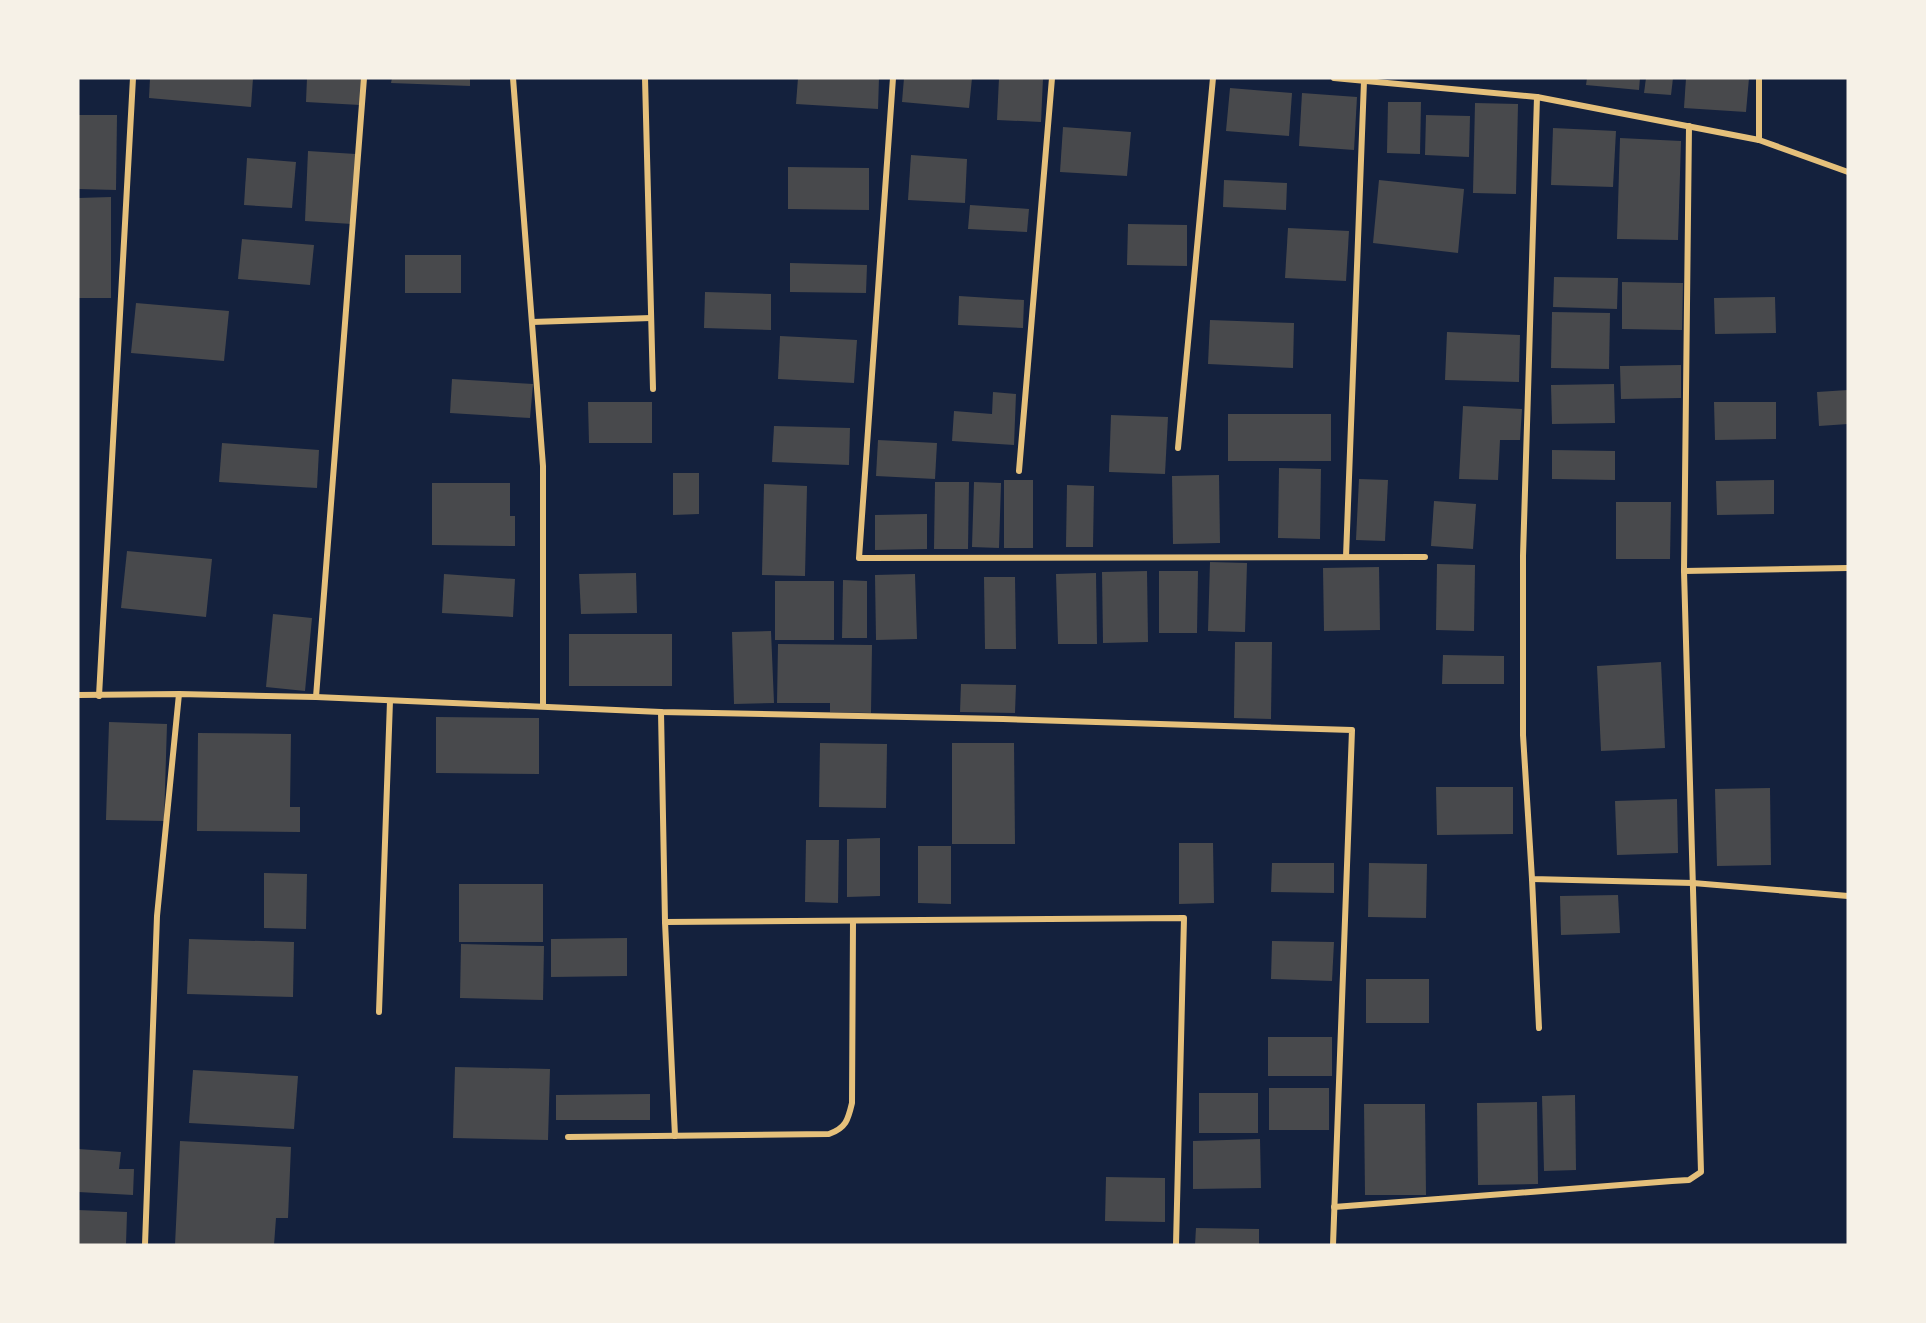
<svg xmlns="http://www.w3.org/2000/svg" width="1926" height="1323" viewBox="0 0 1926 1323" font-family="'Alegreya Sans',sans-serif">
  <style>
    .building { fill: #48494c }
    .lines { fill: none; stroke-linecap: round; stroke-linejoin: round }
    .minor { stroke: #e5c07b; stroke-width: 6 }
  </style>
  <rect width="100%" height="100%" fill="#14213d"/>
  <!-- building -->
  <g class="building">
    <polygon points="150,78 253,78 251,107 149,98"/>
    <polygon points="307,78 362,78 360,105 306,102"/>
    <polygon points="392,78 470,78 470,86 391,83"/>
    <polygon points="798,78 879,78 878,109 796,104"/>
    <polygon points="904,78 972,78 969,108 902,102"/>
    <polygon points="999,78 1043,78 1041,122 997,120"/>
    <polygon points="1587,78 1640,78 1639,90 1586,85"/>
    <polygon points="1646,78 1673,78 1671,95 1644,93"/>
    <polygon points="1686,78 1749,78 1746,112 1684,108"/>
    <polygon points="1230,88 1292,93 1289,136 1226,131"/>
    <polygon points="1302,93 1357,97 1354,150 1299,146"/>
    <polygon points="1388,102 1421,102 1420,154 1387,153"/>
    <polygon points="1475,103 1518,104 1516,194 1473,193"/>
    <polygon points="78,115 117,115 116,190 78,189"/>
    <polygon points="1426,115 1470,116 1469,157 1425,155"/>
    <polygon points="1063,127 1131,132 1127,176 1060,172"/>
    <polygon points="1553,128 1616,131 1613,187 1551,185"/>
    <polygon points="1620,138 1681,141 1678,240 1617,239"/>
    <polygon points="308,151 356,154 352,224 305,221"/>
    <polygon points="911,155 967,159 965,203 908,200"/>
    <polygon points="247,158 296,162 292,208 244,205"/>
    <polygon points="788,167 869,168 869,210 788,209"/>
    <polygon points="1224,180 1287,183 1286,210 1223,207"/>
    <polygon points="1379,180 1464,189 1458,253 1373,243"/>
    <polygon points="111,197 111,298 78,298 78,198"/>
    <polygon points="970,205 1029,209 1027,232 968,229"/>
    <polygon points="1128,224 1187,225 1187,266 1127,265"/>
    <polygon points="1288,228 1349,231 1346,281 1285,278"/>
    <polygon points="242,239 314,245 310,285 238,279"/>
    <rect x="405" y="255" width="56" height="38"/>
    <polygon points="790,263 867,265 866,293 790,292"/>
    <polygon points="1554,277 1618,278 1617,309 1553,307"/>
    <polygon points="1622,282 1683,283 1682,330 1622,329"/>
    <polygon points="705,292 771,294 771,330 704,328"/>
    <polygon points="959,296 1024,300 1023,328 958,325"/>
    <polygon points="1775,297 1776,333 1715,334 1714,298"/>
    <polygon points="136,303 229,311 224,361 131,353"/>
    <polygon points="1552,312 1610,313 1609,369 1551,368"/>
    <polygon points="1210,320 1294,323 1293,368 1208,364"/>
    <polygon points="1447,332 1520,335 1519,382 1445,380"/>
    <polygon points="780,336 857,340 854,383 778,379"/>
    <polygon points="1681,365 1681,398 1621,399 1620,366"/>
    <polygon points="452,379 533,384 530,418 450,413"/>
    <polygon points="1614,384 1615,423 1552,424 1551,385"/>
    <polygon points="1848,390 1848,424 1819,426 1817,392"/>
    <polygon points="993,392 1016,394 1014,445 952,441 954,411 992,414"/>
    <polygon points="588,402 652,402 652,443 589,443"/>
    <polygon points="1714,402 1776,402 1776,439 1715,440"/>
    <polygon points="1463,406 1522,409 1520,440 1500,440 1498,480 1459,479"/>
    <rect x="1228" y="414" width="103" height="47"/>
    <polygon points="1111,415 1168,417 1165,474 1109,472"/>
    <polygon points="774,426 850,428 849,465 772,462"/>
    <polygon points="878,440 937,443 935,479 876,476"/>
    <polygon points="222,443 319,450 317,488 219,482"/>
    <polygon points="1552,450 1615,451 1615,480 1552,479"/>
    <polygon points="1279,468 1321,469 1320,539 1278,538"/>
    <polygon points="673,473 699,473 699,514 673,515"/>
    <polygon points="1219,475 1220,543 1173,544 1172,476"/>
    <polygon points="1359,479 1388,480 1385,541 1356,540"/>
    <rect x="1004" y="480" width="29" height="68"/>
    <polygon points="1774,480 1774,514 1717,515 1716,481"/>
    <polygon points="935,482 969,482 968,549 934,549"/>
    <polygon points="974,482 1001,483 999,548 972,547"/>
    <polygon points="432,483 510,483 510,516 515,516 515,546 432,545"/>
    <polygon points="764,484 807,486 805,576 762,575"/>
    <polygon points="1067,485 1094,486 1093,547 1066,547"/>
    <polygon points="1434,501 1476,504 1473,549 1431,546"/>
    <polygon points="1616,502 1671,502 1670,559 1616,559"/>
    <polygon points="927,514 927,549 875,550 875,515"/>
    <polygon points="127,551 212,559 206,617 121,608"/>
    <polygon points="1210,562 1247,563 1245,632 1208,631"/>
    <polygon points="1437,564 1475,565 1474,631 1436,630"/>
    <polygon points="1379,567 1380,630 1324,631 1323,568"/>
    <polygon points="1147,571 1148,642 1103,643 1102,572"/>
    <polygon points="1159,571 1198,571 1197,633 1159,633"/>
    <polygon points="636,573 637,613 581,614 579,574"/>
    <polygon points="1096,573 1097,644 1058,644 1056,574"/>
    <polygon points="444,574 515,579 513,617 442,613"/>
    <polygon points="915,574 917,639 876,640 875,575"/>
    <polygon points="984,577 1015,577 1016,649 985,649"/>
    <polygon points="843,580 867,581 867,638 842,638"/>
    <rect x="775" y="581" width="59" height="59"/>
    <polygon points="273,614 312,618 305,691 266,687"/>
    <polygon points="771,631 774,703 734,704 732,632"/>
    <rect x="569" y="634" width="103" height="52"/>
    <polygon points="1235,642 1272,642 1271,719 1234,718"/>
    <polygon points="778,644 872,645 871,713 830,712 830,703 777,703"/>
    <polygon points="1443,655 1504,656 1504,684 1442,684"/>
    <polygon points="1661,662 1665,748 1601,751 1597,666"/>
    <polygon points="961,684 1016,685 1015,713 960,712"/>
    <polygon points="436,717 539,718 539,774 436,773"/>
    <polygon points="109,722 167,724 164,821 106,820"/>
    <polygon points="198,733 291,734 290,807 300,807 300,832 197,831"/>
    <polygon points="820,743 887,744 886,808 819,807"/>
    <polygon points="952,743 1014,743 1015,844 952,844"/>
    <polygon points="1436,787 1513,787 1513,834 1437,835"/>
    <polygon points="1770,788 1771,865 1717,866 1715,789"/>
    <polygon points="1677,799 1678,853 1617,855 1615,801"/>
    <polygon points="880,838 880,896 847,897 847,839"/>
    <polygon points="806,840 839,840 838,903 805,902"/>
    <polygon points="1179,843 1213,843 1214,903 1179,904"/>
    <polygon points="918,846 951,846 951,904 918,903"/>
    <polygon points="1272,863 1334,863 1334,893 1271,892"/>
    <polygon points="1369,863 1427,864 1426,918 1368,917"/>
    <polygon points="264,873 307,874 306,929 264,928"/>
    <rect x="459" y="884" width="84" height="58"/>
    <polygon points="1618,895 1620,933 1561,935 1560,896"/>
    <polygon points="627,938 627,976 551,977 551,939"/>
    <polygon points="189,939 294,942 293,997 187,994"/>
    <polygon points="1272,941 1334,942 1332,981 1271,979"/>
    <polygon points="461,944 544,946 543,1000 460,998"/>
    <rect x="1366" y="979" width="63" height="44"/>
    <rect x="1268" y="1037" width="64" height="39"/>
    <polygon points="455,1067 550,1069 548,1140 453,1138"/>
    <polygon points="193,1070 298,1076 294,1129 189,1123"/>
    <rect x="1269" y="1088" width="60" height="42"/>
    <rect x="1199" y="1093" width="59" height="40"/>
    <polygon points="650,1094 650,1120 556,1120 556,1095"/>
    <polygon points="1575,1095 1576,1170 1544,1171 1542,1096"/>
    <polygon points="1537,1102 1538,1184 1478,1185 1477,1103"/>
    <polygon points="1364,1104 1425,1104 1426,1195 1365,1195"/>
    <polygon points="1260,1139 1261,1188 1193,1189 1193,1141"/>
    <polygon points="180,1141 291,1147 288,1218 276,1218 274,1245 175,1245"/>
    <polygon points="78,1149 121,1152 119,1169 134,1169 133,1195 78,1192"/>
    <polygon points="1106,1177 1165,1178 1165,1222 1105,1221"/>
    <polygon points="78,1210 127,1212 126,1245 78,1245"/>
    <polygon points="1196,1228 1259,1229 1259,1245 1195,1245"/>
  </g>
  <g class="lines">
    <!-- minor -->
    <g class="minor">
      <polyline points="513,78 543,466 543,706"/>
      <polyline points="645,78 653,389"/>
      <polyline points="893,78 859,558 1425,557"/>
      <polyline points="1334,78 1537,97 1759,140 1848,172"/>
      <polyline points="1759,78 1759,140"/>
      <polyline points="1537,97 1523,556 1523,735 1532,879 1693,883 1848,896"/>
      <polyline points="532,322 651,318"/>
      <polyline points="1178,448 1213,78"/>
      <polyline points="1019,471 1052,78"/>
      <polyline points="1346,557 1364,81"/>
      <polyline points="1684,571 1848,568"/>
      <polyline points="78,695 179,694 316,697 661,712 1003,719 1352,730 1333,1245"/>
      <polyline points="99,696 133,78"/>
      <polyline points="316,697 364,78"/>
      <polyline points="661,712 665,922 675,1136"/>
      <polyline points="1532,879 1539,1028"/>
      <polyline points="665,922 1184,918 1176,1245"/>
      <polyline points="379,1012 390,701"/>
      <path d="M568 1137 829 1134C846 1128 848 1120 852 1103L853 921"/>
      <polyline points="1334,1207 1672,1181 1689,1180 1701,1172 1684,571 1689,126"/>
      <polyline points="145,1245 157,916 179,694"/>
    </g>
  </g>
  <!-- border -->
  <rect width="1926" height="1323" fill="none" stroke="#f6f1e7" stroke-width="159"/>
</svg>
